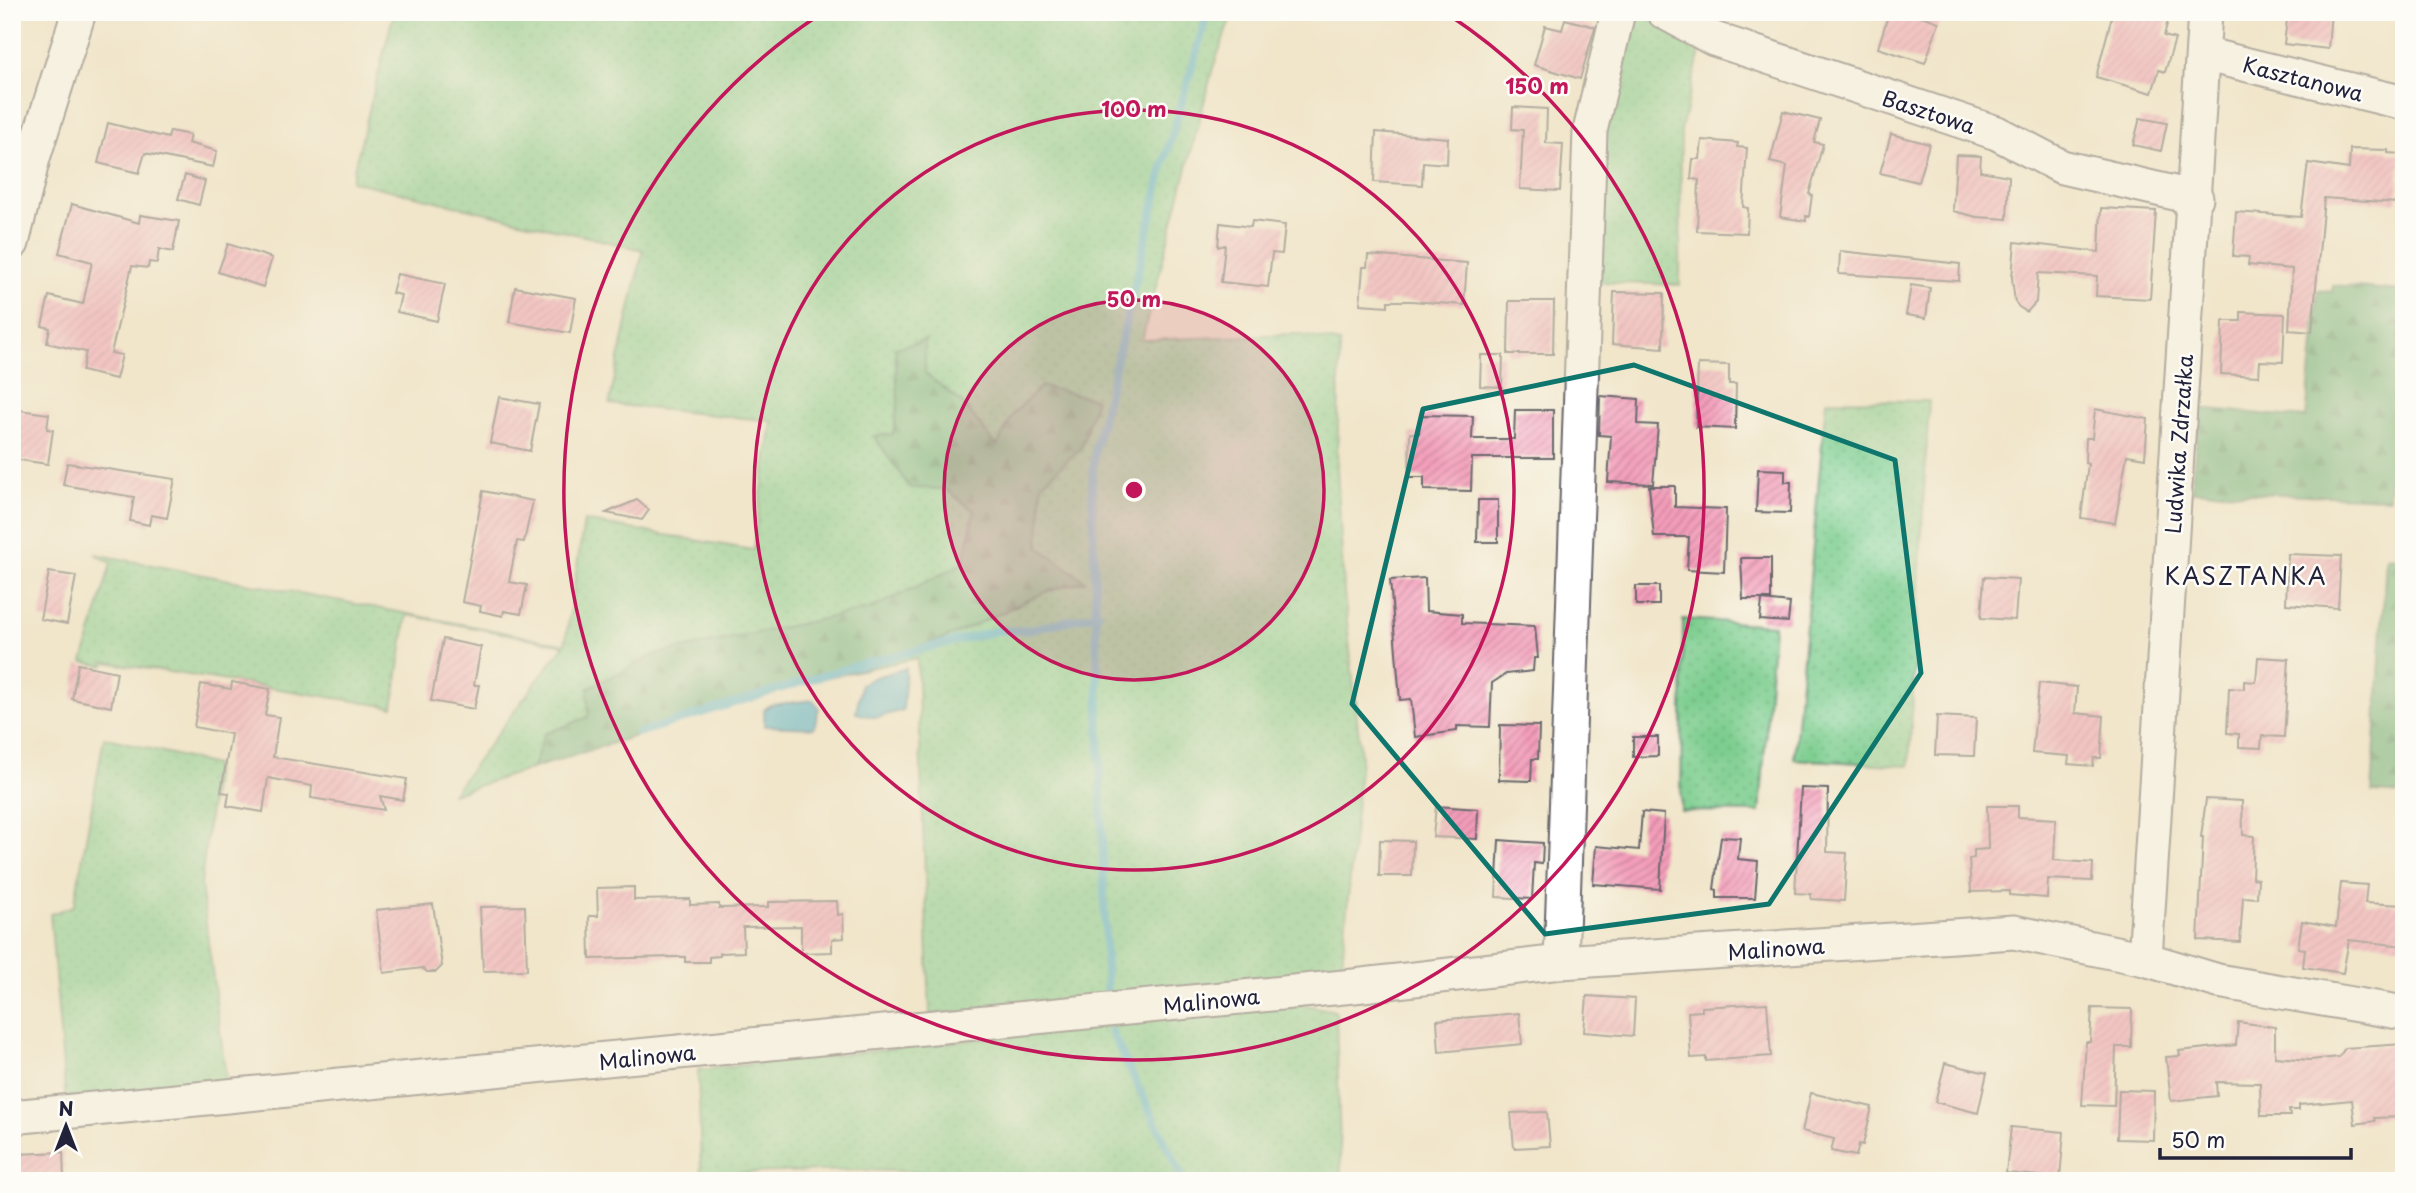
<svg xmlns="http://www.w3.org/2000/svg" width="2416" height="1193" viewBox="0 0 2416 1193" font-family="'Playpen Sans',sans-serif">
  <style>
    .grass { fill: url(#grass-dots); stroke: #4e7864; stroke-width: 2 }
    .forest { fill: url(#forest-firs); stroke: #43695a; stroke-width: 2 }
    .water { fill: #4aaeca; stroke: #366882; stroke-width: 2 }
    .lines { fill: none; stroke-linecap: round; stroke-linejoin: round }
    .stream { stroke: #4aaeca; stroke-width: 8 }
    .building { fill: url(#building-hatch) }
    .minor-casing { stroke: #6a676d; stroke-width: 37 }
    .minor { stroke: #fff; stroke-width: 33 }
    .marked { fill: none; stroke: #0f766e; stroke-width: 5; stroke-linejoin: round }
    .ring { fill: none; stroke: #c2185b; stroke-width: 3.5 }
    .labels { text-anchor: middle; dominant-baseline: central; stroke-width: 5; stroke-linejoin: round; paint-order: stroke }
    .street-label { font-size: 21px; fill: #22223b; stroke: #fdfcf7 }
    .neighbourhood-label { font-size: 23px; letter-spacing: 2px; fill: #22223b; stroke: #fdfcf7 }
    .centre { fill: #c2185b; stroke: #fdfcf7; stroke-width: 3.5 }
    .ring-label { font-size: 21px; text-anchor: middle; font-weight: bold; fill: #c2185b; stroke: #fdfcf7; stroke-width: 5; stroke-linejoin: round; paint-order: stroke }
  </style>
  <defs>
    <pattern id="grass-dots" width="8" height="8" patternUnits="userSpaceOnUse" patternTransform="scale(1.75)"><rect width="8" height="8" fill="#7bcd8e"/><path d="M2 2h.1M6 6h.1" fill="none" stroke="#6ab07b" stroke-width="1.8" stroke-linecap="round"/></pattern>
    <pattern id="forest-firs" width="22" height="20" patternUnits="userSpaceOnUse" patternTransform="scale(1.75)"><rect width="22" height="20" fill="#64b079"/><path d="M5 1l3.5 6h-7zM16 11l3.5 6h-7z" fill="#528f64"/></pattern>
    <pattern id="building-hatch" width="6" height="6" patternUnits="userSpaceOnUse" patternTransform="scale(1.75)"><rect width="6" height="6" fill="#f49dba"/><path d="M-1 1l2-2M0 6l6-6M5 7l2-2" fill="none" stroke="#c58098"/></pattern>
  </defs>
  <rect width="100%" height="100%" fill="#fdfcf7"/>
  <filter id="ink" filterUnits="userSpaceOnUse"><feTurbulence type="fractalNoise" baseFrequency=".0143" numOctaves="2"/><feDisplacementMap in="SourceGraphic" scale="14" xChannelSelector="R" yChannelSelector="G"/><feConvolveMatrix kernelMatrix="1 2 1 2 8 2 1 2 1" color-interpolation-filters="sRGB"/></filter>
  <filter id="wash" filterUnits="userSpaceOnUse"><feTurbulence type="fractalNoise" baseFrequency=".00686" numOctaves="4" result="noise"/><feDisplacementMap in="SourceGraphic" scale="28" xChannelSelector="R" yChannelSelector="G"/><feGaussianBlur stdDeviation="1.57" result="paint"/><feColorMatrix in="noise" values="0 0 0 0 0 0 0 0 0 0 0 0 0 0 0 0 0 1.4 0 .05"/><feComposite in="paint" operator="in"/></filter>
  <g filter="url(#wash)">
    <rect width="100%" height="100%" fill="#f1e6cb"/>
    <!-- grass -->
    <g class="grass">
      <polygon points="394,12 1233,12 1213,68 1142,340 1297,334 1340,343 1337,467 1344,592 1361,757 1341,975 930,1015 917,658 810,681 452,794 564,645 407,615 393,707 105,662 104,666 83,662 111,563 95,554 565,644 584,521 753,550 772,421 609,404 643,250 351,181"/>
      <polygon points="1644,16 1702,44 1681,130 1680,285 1592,282 1598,145 1630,24"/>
      <polygon points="1826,400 1929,401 1909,766 1794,759"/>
      <polygon points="1683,619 1774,625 1760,812 1681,811"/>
      <polygon points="104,737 215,765 201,885 227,1085 66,1104 50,914 74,906"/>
      <polygon points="1301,1004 1336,1011 1341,1181 956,1181 955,1173 859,1170 701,1174 698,1070"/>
      <polygon points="1987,1173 2006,1173 2066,1181 1985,1181"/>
    </g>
    <!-- forest -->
    <g class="forest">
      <polygon points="2333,285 2403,291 2389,498 2191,491 2200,408 2306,418 2318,290 2332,292"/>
      <polygon points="925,340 925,373 962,403 997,446 1013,414 1041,386 1096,399 1081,448 1042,484 1039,547 1085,581 1048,591 953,635 864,668 795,685 533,768 544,734 588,717 588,688 654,655 873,608 964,563 974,511 945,489 910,488 874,436 893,434 898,402 895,348"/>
      <polygon points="2386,557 2404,559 2404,794 2372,792"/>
    </g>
    <!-- water -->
    <g class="water">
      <polygon points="906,668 903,710 876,718 856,713 861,684 875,677"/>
      <polygon points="813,700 819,708 814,728 764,726 764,710 770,705"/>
    </g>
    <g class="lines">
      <!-- stream -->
      <g class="stream">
        <polyline points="638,733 854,666 996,631 1027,630 1098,614"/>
        <polyline points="1107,997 1092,483 1095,450 1164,163 1208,12"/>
        <polyline points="1111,1031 1184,1181"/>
      </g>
    </g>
    <g id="blocks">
      <!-- building -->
      <g class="building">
        <polygon points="1889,12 1910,12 1939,22 1925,63 1878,48"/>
        <polygon points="2113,12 2170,12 2164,36 2175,39 2165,72 2159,70 2152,93 2096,77"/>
        <polygon points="2288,12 2331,12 2328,49 2284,44"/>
        <polygon points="1565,19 1595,27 1580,79 1534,65 1545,26 1562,30"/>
        <polygon points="1513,107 1547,109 1546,143 1563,144 1560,191 1520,189 1523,130 1512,129"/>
        <polygon points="1783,111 1820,120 1814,142 1823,144 1809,194 1812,195 1809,217 1806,216 1806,221 1780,217 1787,166 1770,162"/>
        <polygon points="2140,118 2167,123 2161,151 2133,145"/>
        <polygon points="108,123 168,138 170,131 190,135 188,143 217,151 213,167 145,153 139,173 98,163"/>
        <polygon points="1376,132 1448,138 1447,164 1423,162 1422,185 1374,182"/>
        <polygon points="1891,134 1929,144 1918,182 1880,173"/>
        <polygon points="1702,140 1738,143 1737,147 1747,148 1743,207 1748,208 1747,233 1697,231 1699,180 1691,179 1693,159 1700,159"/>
        <polygon points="2350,149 2388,150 2388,153 2401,154 2397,203 2324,198 2312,332 2289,330 2292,269 2248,265 2249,257 2233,256 2236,212 2301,217 2308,163 2349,169"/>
        <polygon points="1956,155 1981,156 1980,171 2009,176 2007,219 1977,217 1953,211"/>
        <polygon points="185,175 205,181 199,205 178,199"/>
        <polygon points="72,204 139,223 140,215 179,221 173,252 159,249 157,263 149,262 148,268 132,266 111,353 122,355 116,379 82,371 86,352 47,343 50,328 42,326 49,296 83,304 92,262 59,253"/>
        <polygon points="2101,208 2156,211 2150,299 2096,296 2097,276 2038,273 2036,302 2027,312 2019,307 2015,302 2012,278 2015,242 2099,252"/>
        <polygon points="1252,221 1285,225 1282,254 1272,253 1268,287 1221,282 1225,245 1218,247 1220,223 1251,227"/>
        <polygon points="228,244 272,258 263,287 218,272"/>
        <polygon points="1840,251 1960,264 1959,281 1839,274"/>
        <polygon points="1368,255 1467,263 1464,305 1411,301 1388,301 1388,306 1360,304 1363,267 1367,267"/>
        <polygon points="397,274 445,284 437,321 397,312 401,295 392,293"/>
        <polygon points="1911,285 1930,288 1926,318 1906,315"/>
        <polygon points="515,287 576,298 570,333 509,322"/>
        <polygon points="1614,292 1664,293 1663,348 1612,344"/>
        <polygon points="1509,301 1554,301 1553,354 1508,354"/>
        <polygon points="2241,312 2285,314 2283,362 2260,361 2259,376 2221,374 2223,321 2241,321"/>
        <polygon points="1481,355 1503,355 1502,387 1480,386"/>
        <polygon points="1698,364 1729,365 1729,384 1736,384 1735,429 1696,427"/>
        <polygon points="1600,396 1639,399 1638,424 1658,425 1653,484 1608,482 1611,436 1599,435"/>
        <polygon points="499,397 539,404 530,451 490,443"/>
        <polygon points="12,409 49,414 47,429 53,430 48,464 12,459"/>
        <polygon points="2095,409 2148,419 2145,458 2127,455 2115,523 2081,518 2088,464 2085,463 2086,438 2092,438"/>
        <polygon points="1515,410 1553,410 1553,458 1472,458 1471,491 1424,490 1424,477 1409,477 1410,433 1419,433 1420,415 1473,416 1472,439 1514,439"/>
        <polygon points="67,463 175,479 167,518 151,515 149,525 130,521 134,497 63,485"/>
        <polygon points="1758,469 1785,470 1785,482 1791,482 1790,513 1756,512"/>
        <polygon points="1649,486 1675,486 1675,507 1726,509 1724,572 1687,570 1689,537 1654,537"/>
        <polygon points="483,491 533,501 524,542 517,541 509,582 527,585 521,614 504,611 503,616 480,611 481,606 462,602"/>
        <polygon points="637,500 649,510 642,520 606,513"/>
        <polygon points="1478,500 1498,500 1498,542 1477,542"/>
        <polygon points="2288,554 2341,556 2338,608 2286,604"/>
        <polygon points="1741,558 1771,558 1771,599 1743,599"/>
        <polygon points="49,572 76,576 67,624 40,619"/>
        <polygon points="1984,577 2018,579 2015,620 1981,618"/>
        <polygon points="1425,578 1426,611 1462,614 1462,623 1535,626 1538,658 1534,658 1533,671 1506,674 1492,683 1490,727 1457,726 1457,731 1415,737 1411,699 1400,700 1390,580"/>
        <rect x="1636" y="586" width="23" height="19"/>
        <polygon points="1762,600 1790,603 1788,622 1760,620"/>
        <polygon points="443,639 481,647 474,685 479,685 474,709 431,701"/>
        <polygon points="2258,657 2289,659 2284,737 2262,736 2261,748 2239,747 2239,734 2227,733 2229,688 2244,689 2244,681 2256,682"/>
        <polygon points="78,664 117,672 111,707 72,699"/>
        <polygon points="232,682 270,689 265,715 279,717 273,757 407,779 403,800 380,796 384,810 311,798 312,786 268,778 263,812 227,806 229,793 221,792 231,734 194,727 201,684 231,689"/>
        <polygon points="2039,683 2077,687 2075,713 2104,716 2101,758 2094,758 2093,766 2068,764 2069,756 2032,753"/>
        <polygon points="1937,716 1976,718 1974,756 1935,755"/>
        <polygon points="1500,725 1539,726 1538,759 1532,759 1531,781 1499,780"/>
        <polygon points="1633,737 1658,737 1658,756 1633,757"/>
        <polygon points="1801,788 1828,789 1827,852 1847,853 1844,901 1811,899 1811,894 1795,893"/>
        <polygon points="2206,799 2242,801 2243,835 2254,836 2252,878 2258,879 2257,898 2243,897 2240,942 2198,940 2203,837 2201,837"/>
        <polygon points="1436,806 1478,809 1477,839 1433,837"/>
        <polygon points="1987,806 2018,806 2018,817 2056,819 2054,860 2093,863 2092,881 2048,879 2047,898 2009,895 2009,891 1971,892 1969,859 1974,858 1974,850 1988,849"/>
        <polygon points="1642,812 1664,814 1660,889 1593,884 1596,846 1639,850"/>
        <polygon points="1721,837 1740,838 1738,859 1758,861 1755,898 1717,898 1717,890 1714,889"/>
        <polygon points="1380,840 1413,841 1412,876 1379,876"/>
        <polygon points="1499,840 1543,843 1542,864 1534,863 1532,899 1496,897"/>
        <polygon points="2341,883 2367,885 2365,903 2404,905 2404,946 2349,940 2343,973 2303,967 2305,949 2298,948 2302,921 2336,927"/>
        <polygon points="634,887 634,900 690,899 690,905 719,904 719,908 768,907 768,902 837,901 838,915 843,914 844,938 832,939 832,952 801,953 801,926 743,927 744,952 720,953 720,956 709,957 709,962 685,962 685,957 676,957 590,959 589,916 598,916 597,888"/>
        <polygon points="433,904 442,966 436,972 427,972 422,968 384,973 376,910"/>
        <polygon points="525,906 527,970 483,971 480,907"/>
        <polygon points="1587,996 1635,999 1633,1036 1584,1032"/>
        <polygon points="1767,1003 1771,1056 1706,1061 1706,1057 1691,1058 1688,1012 1702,1011 1702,1007"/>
        <polygon points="2092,1008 2132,1009 2131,1047 2116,1047 2114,1106 2082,1105 2086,1042 2090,1042"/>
        <polygon points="1519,1013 1522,1044 1439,1052 1437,1020"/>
        <polygon points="2238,1022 2275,1027 2275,1057 2310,1060 2339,1057 2345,1048 2404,1044 2404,1117 2374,1118 2375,1121 2355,1124 2352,1100 2299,1105 2299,1110 2289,1110 2290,1116 2261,1116 2260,1083 2216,1082 2217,1096 2171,1101 2166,1057 2180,1056 2179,1051 2236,1045"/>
        <polygon points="1945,1063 1987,1073 1978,1113 1935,1102"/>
        <polygon points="2119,1090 2154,1091 2153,1140 2117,1139"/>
        <polygon points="1811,1093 1872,1107 1863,1145 1859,1144 1856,1156 1831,1151 1834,1139 1802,1131"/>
        <polygon points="1547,1112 1550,1146 1514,1148 1511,1113"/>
        <polygon points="2011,1127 2064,1132 2060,1178 2006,1173"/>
        <polygon points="63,1152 64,1181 18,1181 17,1154"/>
      </g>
    </g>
  </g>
  <g filter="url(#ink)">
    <use href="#blocks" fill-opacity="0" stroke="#6a676d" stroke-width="2"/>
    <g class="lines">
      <!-- minor casing -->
      <g class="minor-casing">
        <g id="minor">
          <polyline points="1664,12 1714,39 1997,133 2062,167 2196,198"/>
          <polyline points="2203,54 2404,103"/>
          <polyline points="12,243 33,158 79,12"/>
          <polyline points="2145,959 2205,12"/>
          <polyline points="1561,962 1590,131 1618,12"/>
          <polyline points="12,1117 1354,986 1561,962 2014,932 2145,959 2218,981 2404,1013"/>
        </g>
      </g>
      <!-- minor -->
      <use href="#minor" class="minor"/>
    </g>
  </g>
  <!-- marked area -->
  <path d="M0 0H2416V1193H0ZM1634 365 1895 460 1921 673 1769 904 1545 934 1352 704 1423 409Z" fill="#f1e6cb" fill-opacity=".55" fill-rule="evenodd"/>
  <path class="marked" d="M1634 365 1895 460 1921 673 1769 904 1545 934 1352 704 1423 409Z"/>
  <!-- distance rings -->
  <circle cx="1134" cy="490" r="190" fill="#c2185b" fill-opacity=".12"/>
  <g class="ring">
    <circle cx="1134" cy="490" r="190"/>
    <circle cx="1134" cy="490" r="380"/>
    <path d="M1449 15A570 570 0 1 1 819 15"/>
  </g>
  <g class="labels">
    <!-- street labels -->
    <g class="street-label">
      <text transform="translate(2303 78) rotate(14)">Kasztanowa</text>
      <text transform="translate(1929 111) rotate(18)">Basztowa</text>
      <text transform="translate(2178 444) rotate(-86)">Ludwika Zdrzałka</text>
      <text transform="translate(1776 948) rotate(-4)">Malinowa</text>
      <text transform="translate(1211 1000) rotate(-6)">Malinowa</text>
      <text transform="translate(647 1056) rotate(-6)">Malinowa</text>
    </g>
    <!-- neighbourhood labels -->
    <g class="neighbourhood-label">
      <text x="2246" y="575">KASZTANKA</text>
    </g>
  </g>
  <circle cx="1134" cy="490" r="10" class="centre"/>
  <g class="ring-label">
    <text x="1537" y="94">150 m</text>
    <text x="1134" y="117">100 m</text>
    <text x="1134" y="307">50 m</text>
  </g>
  <!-- margin -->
  <rect width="2416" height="1193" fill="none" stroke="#fdfcf7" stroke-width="42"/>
  <!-- north arrow -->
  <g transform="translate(66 1126)" stroke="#fdfcf7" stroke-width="5" paint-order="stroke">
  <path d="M0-5L12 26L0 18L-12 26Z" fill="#22223b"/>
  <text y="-10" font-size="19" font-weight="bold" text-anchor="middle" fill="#22223b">N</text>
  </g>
  <!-- scale -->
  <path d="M2160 1148v10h191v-10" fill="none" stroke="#22223b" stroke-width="3.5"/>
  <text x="2171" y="1148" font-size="21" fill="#22223b" stroke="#fdfcf7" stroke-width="5" paint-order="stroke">50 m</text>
</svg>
